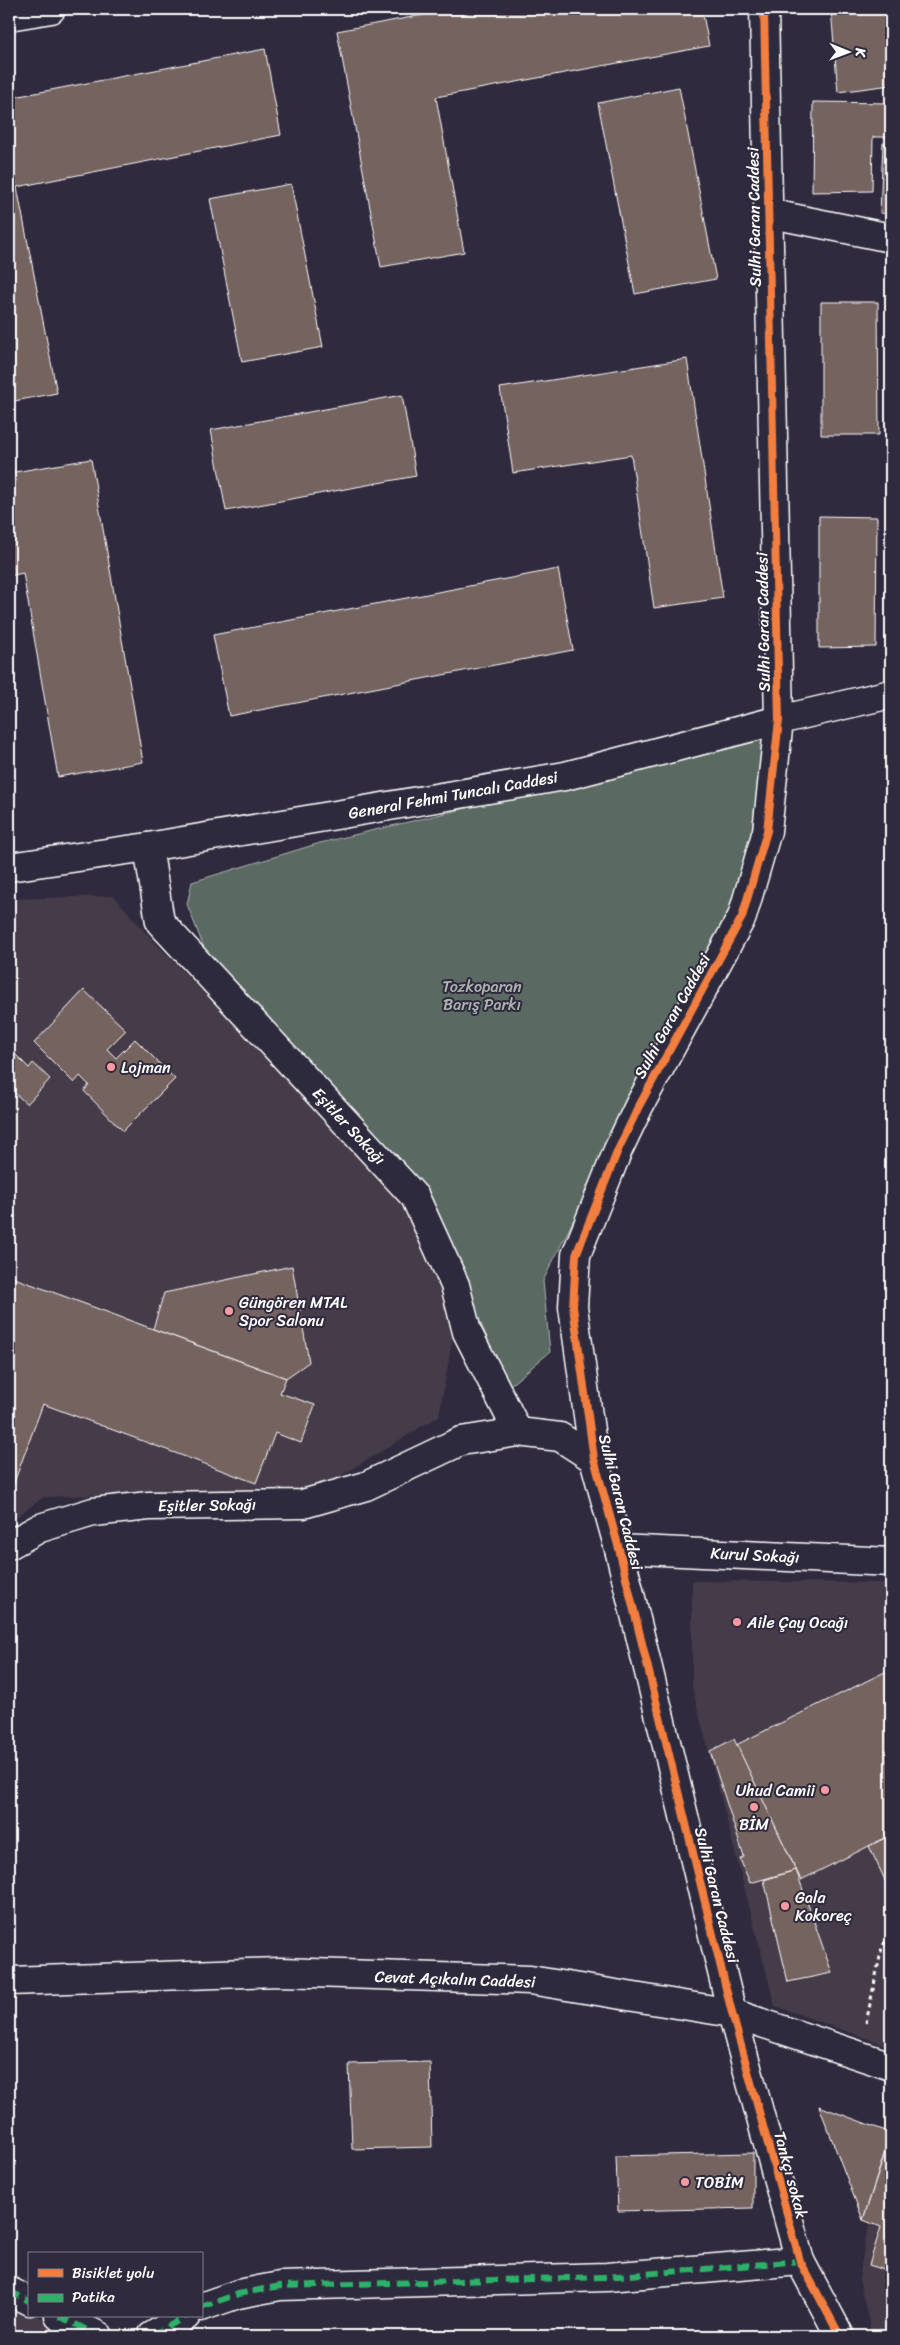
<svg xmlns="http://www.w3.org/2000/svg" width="900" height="2345" viewBox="0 0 900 2345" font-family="Sriracha,sans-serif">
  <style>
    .built { fill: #443b48 }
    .green { fill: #5a6a62; stroke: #acb4b0 }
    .building { fill: #746361; stroke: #fff }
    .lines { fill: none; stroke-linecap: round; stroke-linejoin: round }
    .minor-casing { stroke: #fff; stroke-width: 31 }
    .path { stroke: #fff; stroke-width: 3; stroke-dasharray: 4 4; stroke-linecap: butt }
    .minor { stroke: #2f2a3d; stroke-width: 28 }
    .quiet { stroke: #2db169; stroke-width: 6; stroke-dasharray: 12 6; stroke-linecap: butt }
    .cycleway-casing { stroke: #2f2a3d; stroke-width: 11 }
    .cycleway { stroke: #f27e40; stroke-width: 8 }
    .poi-dot { fill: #ff9aa2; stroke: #2f2a3d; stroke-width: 2 }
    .labels { text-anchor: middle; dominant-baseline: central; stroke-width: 4; stroke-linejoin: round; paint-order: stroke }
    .street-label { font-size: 16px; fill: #fff; stroke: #2f2a3d }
    .park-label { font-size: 16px; fill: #acb4b0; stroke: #2f2a3d }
    .poi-label { font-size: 16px; fill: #fff; stroke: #2f2a3d; text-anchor: start }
  </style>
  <rect width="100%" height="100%" fill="#2f2a3d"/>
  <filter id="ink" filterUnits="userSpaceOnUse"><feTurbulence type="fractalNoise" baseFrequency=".02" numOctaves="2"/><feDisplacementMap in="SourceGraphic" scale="10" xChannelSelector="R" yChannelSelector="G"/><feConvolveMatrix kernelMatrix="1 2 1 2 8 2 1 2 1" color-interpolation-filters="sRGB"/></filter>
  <g filter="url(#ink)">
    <!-- built -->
    <g class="built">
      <polygon points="114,896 146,933 410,1205 455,1325 439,1416 321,1488 44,1497 9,1522 9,899"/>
      <polygon points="692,1581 891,1583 891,2047 775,2006 692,1687"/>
      <polygon points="891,2148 891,2336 872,2336 859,2279 865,2241"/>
      <polygon points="9,2301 29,2312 29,2316 38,2316 76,2336 9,2336"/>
    </g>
    <!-- green -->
    <polygon class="green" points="777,734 742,917 632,1104 543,1281 550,1352 508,1387 437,1221 258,1028 204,948 187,904 192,882 320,843"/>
    <!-- building -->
    <g class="building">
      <polygon points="455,9 702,9 709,46 436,97 464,252 381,267 337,31"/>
      <polygon points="831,9 891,9 891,85 838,92"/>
      <polygon points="265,49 281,135 17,187 57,393 9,402 9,98"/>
      <polygon points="679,87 716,279 635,294 598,103"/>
      <polygon points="813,102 891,103 891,137 873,137 872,191 812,192"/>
      <polygon points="883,143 891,144 891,214 880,213"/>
      <polygon points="291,184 323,347 242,362 210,199"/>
      <polygon points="821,302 878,302 879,435 821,435"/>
      <polygon points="687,359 723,598 654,608 631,455 513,473 500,388"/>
      <polygon points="402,395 416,476 226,511 211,430"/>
      <polygon points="91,459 143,762 58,777 23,573 9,576 9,473"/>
      <polygon points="819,516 877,517 876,647 819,648"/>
      <polygon points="558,569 573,650 229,716 213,635"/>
      <polygon points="84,990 126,1030 107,1049 116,1058 135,1039 175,1079 123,1131 84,1091 89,1085 80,1076 74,1083 34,1043"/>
      <polygon points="14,1053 29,1068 33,1063 50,1079 27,1104 9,1088 9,1058"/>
      <polygon points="292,1266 309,1362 286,1378 153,1329 164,1293"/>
      <polygon points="9,1276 286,1378 280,1393 315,1405 301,1443 275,1433 256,1483 43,1404 9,1496"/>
      <polygon points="891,1669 891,1704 888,1706 891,1713 891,1835 801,1880 736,1745"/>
      <polygon points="734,1739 796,1870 750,1883 740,1859 744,1857 710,1751"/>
      <polygon points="891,1835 891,1893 869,1846"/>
      <polygon points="796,1870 832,1973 788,1982 764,1880"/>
      <polygon points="430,2062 432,2147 352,2149 349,2064"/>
      <polygon points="819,2106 891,2133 863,2220"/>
      <polygon points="886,2150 891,2152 891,2272 869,2265 881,2227 863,2220"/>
      <polygon points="753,2153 753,2208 618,2211 616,2156"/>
    </g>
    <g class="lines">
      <!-- minor casing -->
      <g class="minor-casing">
        <g id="minor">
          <polyline points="764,9 779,720 767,831 742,917 639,1106 618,1150 576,1255 573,1307 594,1459 619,1549 732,2013 800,2261 840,2336"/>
          <polyline points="9,16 51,9"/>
          <polyline points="767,213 891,238"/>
          <polyline points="148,847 160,922 415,1197 455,1285 467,1332 518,1432 560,1437 594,1459"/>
          <polyline points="9,867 148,847 565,776 779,720 891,694"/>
          <polyline points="9,1545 40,1528 93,1512 149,1506 303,1504 366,1486 461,1441 518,1432"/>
          <polyline points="619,1549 891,1562"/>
          <polyline points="9,1981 280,1972 530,1980 732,2013 891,2066"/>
          <polyline points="9,2291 29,2301"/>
          <polyline points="201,2307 238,2294 280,2286 607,2277 800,2261"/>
          <polyline points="59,2316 99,2336"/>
          <polyline points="152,2336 186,2316"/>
        </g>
      </g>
      <!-- path -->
      <polyline class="path" points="866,2023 882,1947 891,1933"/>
      <!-- minor -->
      <use href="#minor" class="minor"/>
      <!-- quiet -->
      <g class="quiet">
        <polyline points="9,2291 29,2301"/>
        <polyline points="201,2307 238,2294 280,2286 607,2277 800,2261"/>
        <polyline points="59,2316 99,2336"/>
        <polyline points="152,2336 186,2316"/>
      </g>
      <!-- cycleway casing -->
      <g class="cycleway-casing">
        <polyline id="cycleway" points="764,9 779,720 767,831 742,917 639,1106 618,1150 576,1255 573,1307 594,1459 619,1549 732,2013 800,2261 840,2336"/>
      </g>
      <!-- cycleway -->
      <use href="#cycleway" class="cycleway"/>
    </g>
  </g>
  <!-- markers -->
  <g class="poi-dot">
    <circle cx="111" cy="1067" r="5"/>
    <circle cx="229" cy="1311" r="5"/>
    <circle cx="737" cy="1622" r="5"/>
    <circle cx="825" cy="1790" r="5"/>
    <circle cx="754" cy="1807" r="5"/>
    <circle cx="785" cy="1906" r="5"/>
    <circle cx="685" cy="2182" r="5"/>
  </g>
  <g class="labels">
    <!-- street labels -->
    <g class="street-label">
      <text transform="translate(754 217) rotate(-91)">Sulhi Garan Caddesi</text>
      <text transform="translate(763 622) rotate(-91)">Sulhi Garan Caddesi</text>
      <text transform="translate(453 795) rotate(-10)">General Fehmi Tuncalı Caddesi</text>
      <text transform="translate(672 1016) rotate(-61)">Sulhi Garan Caddesi</text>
      <text transform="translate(349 1126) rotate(47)">Eşitler Sokağı</text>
      <text transform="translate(621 1502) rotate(76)">Sulhi Garan Caddesi</text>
      <text transform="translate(207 1505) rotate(-1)">Eşitler Sokağı</text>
      <text transform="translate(755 1555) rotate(3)">Kurul Sokağı</text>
      <text transform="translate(717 1895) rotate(76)">Sulhi Garan Caddesi</text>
      <text transform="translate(455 1979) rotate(2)">Cevat Açıkalın Caddesi</text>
      <text transform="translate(791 2175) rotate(75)">Tankçı sokak</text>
    </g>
    <!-- park labels -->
    <g class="park-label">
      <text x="482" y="986">Tozkoparan<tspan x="482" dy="18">Barış Parkı</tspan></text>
    </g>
    <!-- poi labels -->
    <g class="poi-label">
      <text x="121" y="1067">Lojman</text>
      <text x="239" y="1302">Güngören MTAL<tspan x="239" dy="18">Spor Salonu</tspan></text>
      <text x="747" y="1622">Aile Çay Ocağı</text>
      <text x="815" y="1790" text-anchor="end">Uhud Camii</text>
      <text x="754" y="1824" text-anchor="middle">BİM</text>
      <text x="795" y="1897">Gala<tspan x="795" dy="18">Kokoreç</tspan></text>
      <text x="695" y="2182">TOBİM</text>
    </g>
  </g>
  <!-- margin -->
  <rect width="900" height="2345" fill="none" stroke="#2f2a3d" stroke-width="30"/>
  <rect x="15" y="15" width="870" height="2315" fill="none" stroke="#fff" stroke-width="2" filter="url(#ink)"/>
  <!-- legend -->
  <rect x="28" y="2252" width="175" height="65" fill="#2f2a3d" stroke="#827f8b"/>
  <rect x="38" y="2269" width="25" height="8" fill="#f27e40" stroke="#827f8b"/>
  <text x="72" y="2278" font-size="15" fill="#ffffff">Bisiklet yolu</text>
  <rect x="38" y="2294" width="25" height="8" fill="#2db169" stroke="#827f8b"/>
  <text x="72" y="2302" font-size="15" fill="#ffffff">Patika</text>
  <!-- north arrow -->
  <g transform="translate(848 52) rotate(91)" stroke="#2f2a3d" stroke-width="4" paint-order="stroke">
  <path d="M0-4L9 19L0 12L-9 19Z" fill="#ffffff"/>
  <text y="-8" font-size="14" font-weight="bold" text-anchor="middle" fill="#ffffff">K</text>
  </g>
</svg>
